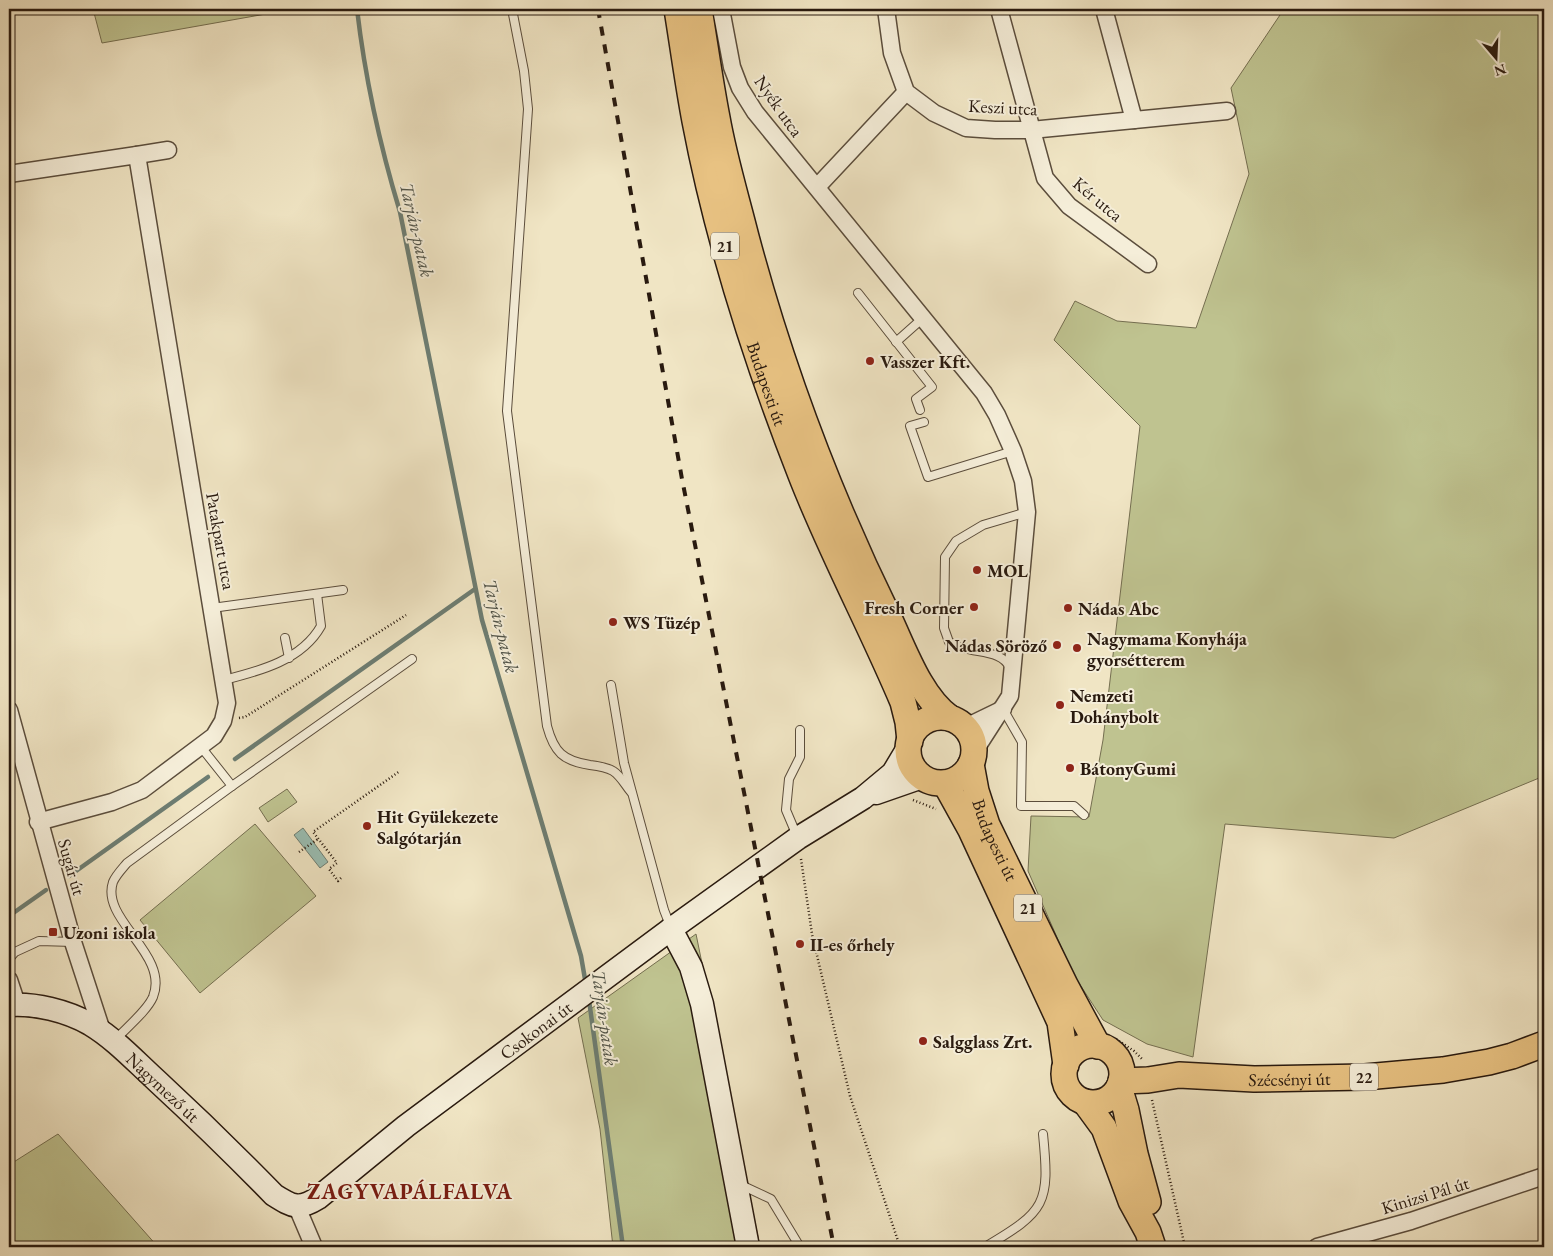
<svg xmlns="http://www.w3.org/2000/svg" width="1553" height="1256" viewBox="0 0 1553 1256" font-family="'EB Garamond',serif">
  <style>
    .green { fill: #bfc390; stroke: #746e50 }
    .water { fill: #9abfb4; stroke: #6d7d72 }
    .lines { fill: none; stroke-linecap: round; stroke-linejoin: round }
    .stream { stroke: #6d7d72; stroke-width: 4.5 }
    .lane-casing { stroke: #5b4d3c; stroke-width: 10 }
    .street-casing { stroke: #5b4d3c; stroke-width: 19 }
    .secondary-casing { stroke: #291a0f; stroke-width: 25 }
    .primary-casing { stroke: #291a0f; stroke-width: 28 }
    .path { stroke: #291a0f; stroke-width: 2.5; stroke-dasharray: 1 2.5; stroke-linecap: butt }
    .lane { stroke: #f5eed9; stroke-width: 8 }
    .street { stroke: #f5eed9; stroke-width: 16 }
    .secondary { stroke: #f5eed9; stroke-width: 22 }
    .primary { stroke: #e8c282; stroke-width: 25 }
    .rail { stroke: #291a0f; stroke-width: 4; stroke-dasharray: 9 9; stroke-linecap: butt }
    .poi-dot { fill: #8f2418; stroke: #f5eed9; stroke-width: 2 }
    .labels { text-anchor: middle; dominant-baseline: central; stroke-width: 4; stroke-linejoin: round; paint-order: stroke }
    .shield { fill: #f5eed9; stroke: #665a4c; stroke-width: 1 }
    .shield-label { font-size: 16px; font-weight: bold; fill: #291a0f }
    .street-label { font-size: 18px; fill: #291a0f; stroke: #f5eed9 }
    .poi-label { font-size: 18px; font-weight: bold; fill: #291a0f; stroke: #f5eed9; text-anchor: start }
    .water-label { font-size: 19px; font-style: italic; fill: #515449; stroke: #f5eed9 }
    .district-label { font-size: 22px; font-weight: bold; letter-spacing: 1px; fill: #7a1f14; stroke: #f5eed9 }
  </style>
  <rect width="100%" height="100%" fill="#f0e5c4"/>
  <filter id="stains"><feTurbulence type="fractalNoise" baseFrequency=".004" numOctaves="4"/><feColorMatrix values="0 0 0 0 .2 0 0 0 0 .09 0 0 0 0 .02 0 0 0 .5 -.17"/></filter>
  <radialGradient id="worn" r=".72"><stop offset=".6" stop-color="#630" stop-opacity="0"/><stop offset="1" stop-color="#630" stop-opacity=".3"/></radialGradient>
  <!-- green -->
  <g class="green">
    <polygon points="93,9 294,9 102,43"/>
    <polygon points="1284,9 1544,9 1544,776 1394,838 1225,824 1193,1057 1147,1044 1103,1020 1073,974 1028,871 1031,816 1089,817 1103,740 1140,426 1054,340 1075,301 1117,321 1196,328 1249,174 1231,88"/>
    <polygon points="287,789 297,802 268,822 259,808"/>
    <polygon points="255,824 316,896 200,993 140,920"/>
    <polygon points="696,934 760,1247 613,1247 600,1129 578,1018"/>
    <polygon points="58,1134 158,1247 9,1247 9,1165"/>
  </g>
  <!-- water -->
  <polygon class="water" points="303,828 328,862 320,868 294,835"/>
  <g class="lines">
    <!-- stream -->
    <g class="stream">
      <path d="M357 9C365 78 380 146 400 212L482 620 581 956 586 985"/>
      <polyline points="235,759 475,589"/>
      <polyline points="69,876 208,777"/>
      <polyline points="9,916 46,890"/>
      <polyline points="589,1000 623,1247"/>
    </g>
    <!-- lane casing -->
    <g class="lane-casing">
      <g id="lane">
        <path d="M512 9 524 71 528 109 507 411 547 726C554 752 563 761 590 765 598 766 606 767 613 771 621 776 625 785 631 792"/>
        <polyline points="858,293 932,387 916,399 920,410"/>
        <polyline points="896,342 923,318"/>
        <polyline points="924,422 910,426 928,477 1013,451"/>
        <polyline points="212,608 343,590"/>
        <polyline points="285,638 289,658"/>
        <path d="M1010 668C1003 651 979 653 964 648 959 647 954 644 949 642L944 628 945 557 956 541 983 525 1027 512"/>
        <path d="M224 680C260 671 302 660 321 626L317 594"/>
        <polyline points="611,685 624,763 664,910 671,928"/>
        <polyline points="1003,709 1022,742 1021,806 1074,806 1084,815"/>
        <polyline points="201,747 232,786"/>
        <polyline points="797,836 786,810 789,779 800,757 800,730"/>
        <polyline points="9,959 15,952 39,941 73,942"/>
        <path d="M115 1040C126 1028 147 1011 153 997 170 954 100 920 113 882 116 875 122 869 127 863L232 786 412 659"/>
        <polyline points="739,1184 771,1199 800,1247"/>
        <path d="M985 1247C1046 1211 1050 1204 1043 1134"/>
      </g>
    </g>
    <!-- street casing -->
    <g class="street-casing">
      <g id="street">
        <polyline points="721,9 732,67 740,88 755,112 984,393 997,415 1013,451 1023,481 1027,512 1010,696 974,752"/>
        <polyline points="886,9 892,53 906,92 934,113 966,128 995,130 1031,130 1227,111"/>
        <polyline points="999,9 1045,178 1069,206 1148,264"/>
        <polyline points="1104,9 1134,120"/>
        <polyline points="137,155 168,150"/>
        <polyline points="9,174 137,155 227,703 223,721 214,736 142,790 112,802 38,822"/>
        <polyline points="817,187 906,92"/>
        <polyline points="9,710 73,942 103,1034"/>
        <polyline points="962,725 972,724 1003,709"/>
        <polyline points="9,980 17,1004"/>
        <polyline points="297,1207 314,1247"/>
        <polyline points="1317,1247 1411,1221 1544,1176"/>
      </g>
    </g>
    <!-- secondary casing -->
    <g class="secondary-casing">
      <g id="secondary">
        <polyline points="876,793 922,777"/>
        <polyline points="671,929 691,967 702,1004 748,1247"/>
        <path id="s1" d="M9 1005C35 1003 67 1011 90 1024 115 1039 135 1061 157 1081 197 1118 236 1156 274 1195 293 1207 299 1210 318 1198L406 1126 671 929 798 838 863 798 893 773 908 748"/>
      </g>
    </g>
    <!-- primary casing -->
    <g class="primary-casing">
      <g id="primary">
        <path id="s2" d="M677 9C683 46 688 84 695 121 718 242 756 360 801 475 831 552 871 626 903 702L908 722 910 741"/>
        <path d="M699 9C705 45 710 82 717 118 724 158 736 197 746 237 781 368 829 496 889 618 904 650 921 698 950 718"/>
        <circle cx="941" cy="750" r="33"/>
        <path id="s3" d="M971 764 976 791 987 825 1065 985 1098 1046"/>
        <polyline points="945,783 971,830 1060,1022 1066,1065"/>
        <circle cx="1093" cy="1074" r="29"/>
        <path id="s4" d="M1121 1081 1148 1080 1179 1075 1254 1079 1365 1077 1443 1070 1489 1062 1512 1056 1544 1044"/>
        <polyline points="1119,1087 1126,1110 1135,1154 1148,1202"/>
        <polyline points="1085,1102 1104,1128 1131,1201 1148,1232 1153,1247"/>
      </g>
    </g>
    <!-- path -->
    <g class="path">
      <polyline points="239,718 245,717 406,615"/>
      <polyline points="913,800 936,809"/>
      <polyline points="299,852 318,839"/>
      <polyline points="801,859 812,934 850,1096 900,1247"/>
      <polyline points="341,878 338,881 329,869 337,863 313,832 400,771"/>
      <polyline points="1116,1039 1134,1051 1143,1060"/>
      <polyline points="1152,1100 1185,1247"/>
    </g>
    <!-- lane -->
    <use href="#lane" class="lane"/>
    <!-- street -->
    <use href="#street" class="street"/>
    <!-- secondary -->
    <use href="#secondary" class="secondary"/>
    <!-- primary -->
    <use href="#primary" class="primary"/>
    <!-- rail -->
    <polyline class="rail" points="598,9 682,479 834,1247"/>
  </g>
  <!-- markers -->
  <g class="poi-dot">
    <circle cx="870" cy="361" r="5"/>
    <circle cx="977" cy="570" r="5"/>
    <circle cx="974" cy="607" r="5"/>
    <circle cx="1068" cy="608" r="5"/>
    <circle cx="613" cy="622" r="5"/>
    <circle cx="1057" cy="645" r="5"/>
    <circle cx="1077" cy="648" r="5"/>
    <circle cx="1060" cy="705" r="5"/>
    <circle cx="1070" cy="768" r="5"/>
    <circle cx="367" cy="826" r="5"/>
    <rect x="48" y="927" width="10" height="10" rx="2.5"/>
    <circle cx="800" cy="944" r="5"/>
    <circle cx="923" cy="1041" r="5"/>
  </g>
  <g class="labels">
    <!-- shield labels -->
    <g class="shield">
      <rect x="711" y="232.5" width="28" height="27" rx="4"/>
      <rect x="1014" y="894.5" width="28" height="27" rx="4"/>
      <rect x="1350" y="1063.5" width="28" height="27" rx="4"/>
    </g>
    <g class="shield-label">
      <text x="725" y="246">21</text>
      <text x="1028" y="908">21</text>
      <text x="1364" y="1077">22</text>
    </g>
    <!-- street labels -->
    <g class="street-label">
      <text transform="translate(779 106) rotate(55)">Nyék utca</text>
      <text transform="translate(1003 107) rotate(3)">Keszi utca</text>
      <text transform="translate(1098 199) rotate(40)">Kér utca</text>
      <text stroke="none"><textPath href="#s2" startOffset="386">Budapesti út</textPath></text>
      <text transform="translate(221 541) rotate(80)">Patakpart utca</text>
      <text stroke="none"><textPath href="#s3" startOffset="80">Budapesti út</textPath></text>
      <text transform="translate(72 867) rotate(74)">Sugár út</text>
      <text stroke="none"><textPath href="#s1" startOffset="659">Csokonai út</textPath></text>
      <text stroke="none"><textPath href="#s4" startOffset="169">Szécsényi út</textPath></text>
      <text stroke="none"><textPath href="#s1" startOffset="181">Nagymező út</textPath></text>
      <text transform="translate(1425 1195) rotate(-17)">Kinizsi Pál út</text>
    </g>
    <!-- poi labels -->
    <g class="poi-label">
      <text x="880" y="361">Vasszer Kft.</text>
      <text x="987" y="570">MOL</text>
      <text x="964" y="607" text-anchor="end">Fresh Corner</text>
      <text x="1078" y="608">Nádas Abc</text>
      <text x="623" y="622">WS Tüzép</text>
      <text x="1087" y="638">Nagymama Konyhája<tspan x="1087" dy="21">gyorsétterem</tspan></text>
      <text x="1047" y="645" text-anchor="end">Nádas Söröző</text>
      <text x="1070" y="695">Nemzeti<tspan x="1070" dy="21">Dohánybolt</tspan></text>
      <text x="1080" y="768">BátonyGumi</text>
      <text x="377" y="816">Hit Gyülekezete<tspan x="377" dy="21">Salgótarján</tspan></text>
      <text x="63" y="932">Uzoni iskola</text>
      <text x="810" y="944">II-es őrhely</text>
      <text x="933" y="1041">Salgglass Zrt.</text>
    </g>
    <!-- water labels -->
    <g class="water-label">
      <text transform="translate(417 230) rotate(77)">Tarján-patak</text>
      <text transform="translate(501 626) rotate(76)">Tarján-patak</text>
      <text transform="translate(605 1018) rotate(82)">Tarján-patak</text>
    </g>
    <!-- district labels -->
    <g class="district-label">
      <text x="410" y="1191">ZAGYVAPÁLFALVA</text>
    </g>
  </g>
  <!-- margin -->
  <rect width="1553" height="1256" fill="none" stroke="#f0e5c4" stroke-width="30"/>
  <rect x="10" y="10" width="1533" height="1236" fill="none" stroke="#291a0f" stroke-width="2.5"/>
  <rect x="15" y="15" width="1523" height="1226" fill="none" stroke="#291a0f"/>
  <!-- north arrow -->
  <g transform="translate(1496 58) rotate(161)" stroke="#f5eed9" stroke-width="4" paint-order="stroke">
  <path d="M0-4L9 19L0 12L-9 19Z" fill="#291a0f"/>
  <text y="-8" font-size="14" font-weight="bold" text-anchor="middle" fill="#291a0f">N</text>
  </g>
  <rect width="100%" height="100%" filter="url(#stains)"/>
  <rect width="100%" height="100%" fill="url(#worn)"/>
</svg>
